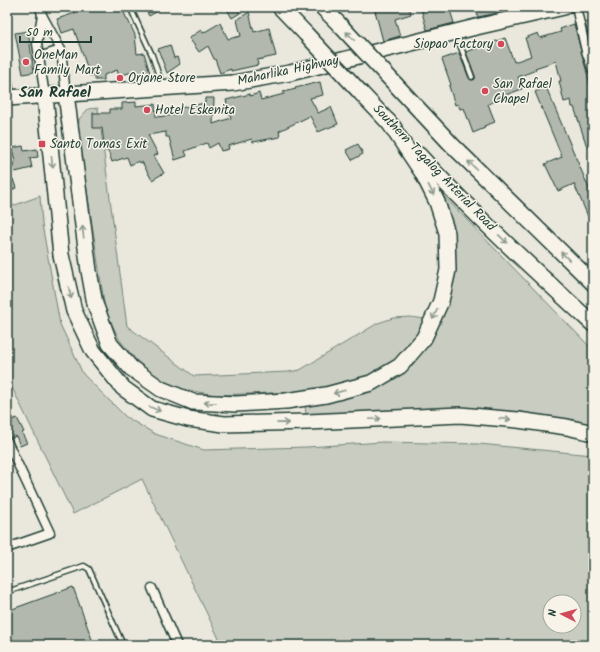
<svg xmlns="http://www.w3.org/2000/svg" width="600" height="652" viewBox="0 0 600 652" font-family="Kalam,sans-serif">
  <style>
    .green { fill: #c8ccc1; stroke: #74847a; fill-rule: evenodd }
    .building { fill: #b2b8ae; stroke: #1f3d34 }
    .lines { fill: none; stroke-linecap: round; stroke-linejoin: round }
    .lane-casing { stroke: #1f3d34; stroke-width: 7 }
    .street-casing { stroke: #1f3d34; stroke-width: 11 }
    .highway-casing { stroke: #1f3d34; stroke-width: 18 }
    .lane { stroke: #f7f3e8; stroke-width: 4 }
    .street { stroke: #f7f3e8; stroke-width: 8 }
    .highway { stroke: #f7f3e8; stroke-width: 15 }
    .highway-bridge-casing { stroke: #1f3d34; stroke-width: 18; stroke-linecap: butt }
    .highway-bridge { stroke: #f7f3e8; stroke-width: 15 }
    .oneway { stroke: #8b988e }
    .poi-dot { fill: #d1495b; stroke: #f7f3e8; stroke-width: 1.5 }
    .labels { text-anchor: middle; dominant-baseline: central; stroke-width: 3; stroke-linejoin: round; paint-order: stroke }
    .poi-label { font-size: 13px; fill: #1f3d34; stroke: #f7f3e8; text-anchor: start }
    .street-label { font-size: 13px; fill: #1f3d34; stroke: #f7f3e8 }
    .quarter-label { font-size: 15px; font-weight: bold; fill: #1f3d34; stroke: #f7f3e8 }
  </style>
  <rect width="100%" height="100%" fill="#eae8dd"/>
  <filter id="ink" filterUnits="userSpaceOnUse"><feTurbulence type="fractalNoise" baseFrequency=".025" numOctaves="2"/><feDisplacementMap in="SourceGraphic" scale="8" xChannelSelector="R" yChannelSelector="G"/><feConvolveMatrix kernelMatrix="1 2 1 2 8 2 1 2 1" color-interpolation-filters="sRGB"/></filter>
  <g filter="url(#ink)">
    <!-- green -->
    <g class="green">
      <polygon points="98,108 127,326 194,376 288,372 300,370 378,323 393,318 410,317 426,319 411,345 390,366 369,380 326,391 216,395 186,390 158,379 135,359 119,339 105,309 78,131 79,119 88,109"/>
      <polygon points="436,188 593,350 593,427 306,415 305,405 411,358 452,279"/>
      <path d="M40 196 42 224 60 324 83 374 126 417 155 434 204 450 307 447 383 442 479 444 593 455V645H222L142 479 73 514 7 377V208ZM550 602H574V626H550Z"/>
    </g>
    <!-- building -->
    <g class="building">
      <polygon points="74,7 122,7 127,20 128,20 135,35 137,54 144,53 150,73 132,74 132,72 119,76 117,70 104,75 104,80 95,80 95,75 90,76 74,29 62,33 57,19 75,13"/>
      <polygon points="144,7 165,7 149,16"/>
      <polygon points="234,7 236,7 240,13 232,18 228,11"/>
      <polygon points="374,7 409,7 411,14 395,19 400,36 383,41"/>
      <polygon points="427,7 449,7 454,23 427,30 421,9"/>
      <polygon points="475,7 497,7 498,13 478,17"/>
      <polygon points="249,12 254,32 269,28 276,56 257,60 258,65 231,71 231,69 220,73 215,59 214,59 208,46 199,52 189,38 201,30 203,33 220,23 228,39 241,36 237,20"/>
      <polygon points="593,21 593,54 585,23"/>
      <polygon points="574,24 593,96 593,145 587,147 574,107 572,107 571,100 564,102 559,81 561,81 556,61 535,68 536,70 518,77 522,89 495,99 496,101 488,104 495,122 484,126 485,128 473,133 464,108 460,109 458,104 455,105 449,86 451,85 442,59 459,53 469,78 473,80 475,79 475,76 466,52 505,38 514,62 531,56 525,38 538,33 540,38 561,32 560,29"/>
      <polygon points="28,31 34,72 23,74 15,33"/>
      <polygon points="170,45 174,58 177,57 180,64 167,73 158,49"/>
      <polygon points="320,82 323,95 310,98 318,113 331,107 338,124 318,132 310,116 279,131 280,137 253,142 252,139 228,146 229,149 221,151 218,143 209,148 207,143 185,151 187,156 175,160 169,137 166,137 166,132 148,135 158,154 154,156 164,173 152,180 142,162 140,163 139,161 130,165 127,157 112,162 108,151 105,151 102,128 93,128 93,113 110,113 110,109 122,109 122,103 136,102 136,106 155,104 156,117 175,115 175,109 205,103 205,98 214,98 213,124 231,118 226,100 250,94 250,96 259,93 261,100 284,94 283,92 296,89 295,88"/>
      <polygon points="546,87 593,198 593,228 574,184 558,191 545,164 562,157 535,92"/>
      <polygon points="358,144 363,154 352,160 346,150"/>
      <polygon points="23,146 24,151 37,149 38,157 30,158 32,168 15,172 13,163 15,162 12,148"/>
      <polygon points="13,179 16,188 7,192 7,182"/>
      <polygon points="17,418 24,432 22,433 27,443 20,446 16,436 12,438 7,428 7,422"/>
      <polygon points="73,587 94,645 7,645 7,611"/>
    </g>
    <g class="lines">
      <!-- lane casing -->
      <g class="lane-casing">
        <g id="lane">
          <polyline points="130,7 152,55 162,85"/>
          <polyline points="456,34 472,77"/>
          <polyline points="7,67 12,95"/>
          <polyline points="7,592 84,566 89,569 123,645"/>
        </g>
      </g>
      <!-- street casing -->
      <g class="street-casing">
        <g id="street">
          <polyline points="40,7 42,15 61,50 66,94"/>
          <polyline points="576,7 586,51 593,71"/>
          <polyline points="42,15 37,44 45,96"/>
          <polyline points="38,57 61,50"/>
          <polyline points="7,441 50,533 7,548"/>
          <polyline points="152,588 177,645"/>
        </g>
      </g>
      <!-- highway casing -->
      <g class="highway-casing">
        <g id="highway">
          <polyline points="280,7 306,34"/>
          <polyline points="322,7 338,23"/>
          <polyline points="396,85 452,145 593,283"/>
          <polyline points="361,93 394,128"/>
          <polyline points="66,94 89,271 95,304 110,344 131,368 161,389 193,402 236,404 286,401 326,395 371,383 400,366 424,338 441,301 448,270 447,233 437,202 422,172 388,121"/>
          <polyline points="45,96 61,255 74,311 93,351 123,388 152,409 188,419 224,424 308,422 460,415 518,420 567,427 593,433"/>
          <polyline points="7,98 233,83 290,73 476,27 564,7"/>
          <path d="M419 155C473 214 533 269 593 324"/>
        </g>
      </g>
      <!-- lane -->
      <use href="#lane" class="lane"/>
      <!-- street -->
      <use href="#street" class="street"/>
      <!-- highway -->
      <use href="#highway" class="highway"/>
      <!-- highway-bridge casing -->
      <g class="highway-bridge-casing">
        <g id="highway-bridge">
          <polyline points="338,23 396,85"/>
          <polyline points="306,34 361,93"/>
        </g>
      </g>
      <!-- highway-bridge -->
      <use href="#highway-bridge" class="highway-bridge"/>
    </g>
    <!-- one-way arrows -->
    <defs><path id="oneway-shaft" d="M-6 0H5M1.5-3L5.5 0L1.5 3" fill="none" stroke-width="1.6" stroke-linecap="round" stroke-linejoin="round"/></defs>
    <g class="oneway">
      <use href="#oneway-shaft" transform="translate(350 36) rotate(-134)"/>
      <use href="#oneway-shaft" transform="translate(52 162) rotate(84)"/>
      <use href="#oneway-shaft" transform="translate(472 165) rotate(-136)"/>
      <use href="#oneway-shaft" transform="translate(431 190) rotate(63)"/>
      <use href="#oneway-shaft" transform="translate(83 232) rotate(-97)"/>
      <use href="#oneway-shaft" transform="translate(503 239) rotate(44)"/>
      <use href="#oneway-shaft" transform="translate(565 256) rotate(-136)"/>
      <use href="#oneway-shaft" transform="translate(70 293) rotate(77)"/>
      <use href="#oneway-shaft" transform="translate(435 314) rotate(116)"/>
      <use href="#oneway-shaft" transform="translate(339 392) rotate(164)"/>
      <use href="#oneway-shaft" transform="translate(210 403) rotate(-177)"/>
      <use href="#oneway-shaft" transform="translate(155 409) rotate(22)"/>
      <use href="#oneway-shaft" transform="translate(375 419) rotate(-3)"/>
      <use href="#oneway-shaft" transform="translate(505 419) rotate(5)"/>
      <use href="#oneway-shaft" transform="translate(283 423) rotate(-1)"/>
    </g>
  </g>
  <!-- markers -->
  <g class="poi-dot">
    <circle cx="501" cy="44" r="4"/>
    <circle cx="26" cy="62" r="4"/>
    <circle cx="120" cy="78" r="4"/>
    <circle cx="485" cy="91" r="4"/>
    <circle cx="147" cy="110" r="4"/>
    <rect x="38" y="140" width="8" height="8" rx="2"/>
  </g>
  <g class="labels">
    <!-- poi labels -->
    <g class="poi-label">
      <text x="493" y="44" text-anchor="end">Siopao Factory</text>
      <text x="34" y="55">OneMan<tspan x="34" dy="15">Family Mart</tspan></text>
      <text x="128" y="78">Orjane Store</text>
      <text x="493" y="84">San Rafael<tspan x="493" dy="15">Chapel</tspan></text>
      <text x="155" y="110">Hotel Eskenita</text>
      <text x="50" y="144">Santo Tomas Exit</text>
    </g>
    <!-- street labels -->
    <g class="street-label">
      <text transform="translate(288 71) rotate(-12)">Maharlika Highway</text>
      <text transform="translate(434 168) rotate(46)">Southern Tagalog Arterial Road</text>
    </g>
    <!-- quarter labels -->
    <g class="quarter-label">
      <text x="55" y="93">San Rafael</text>
    </g>
  </g>
  <!-- margin -->
  <rect width="600" height="652" fill="none" stroke="#f7f3e8" stroke-width="24"/>
  <rect x="12" y="12" width="576" height="628" fill="none" stroke="#1f3d34" stroke-width="1.5" filter="url(#ink)"/>
  <!-- north arrow -->
  <g transform="translate(562 614) rotate(276)"><circle r="19" fill="#f7f3e8" stroke="#a1aaa0"/>
  <path d="M0-3L7 15L0 10L-7 15Z" fill="#d1495b"/>
  <text y="-6" font-size="11" font-weight="bold" text-anchor="middle" fill="#1f3d34">N</text>
  </g>
  <!-- scale -->
  <path d="M20 36v6h71v-6" fill="none" stroke="#1f3d34" stroke-width="2"/>
  <text x="26" y="36" font-size="12" fill="#1f3d34" stroke="#f7f3e8" stroke-width="3" paint-order="stroke">50 m</text>
</svg>
